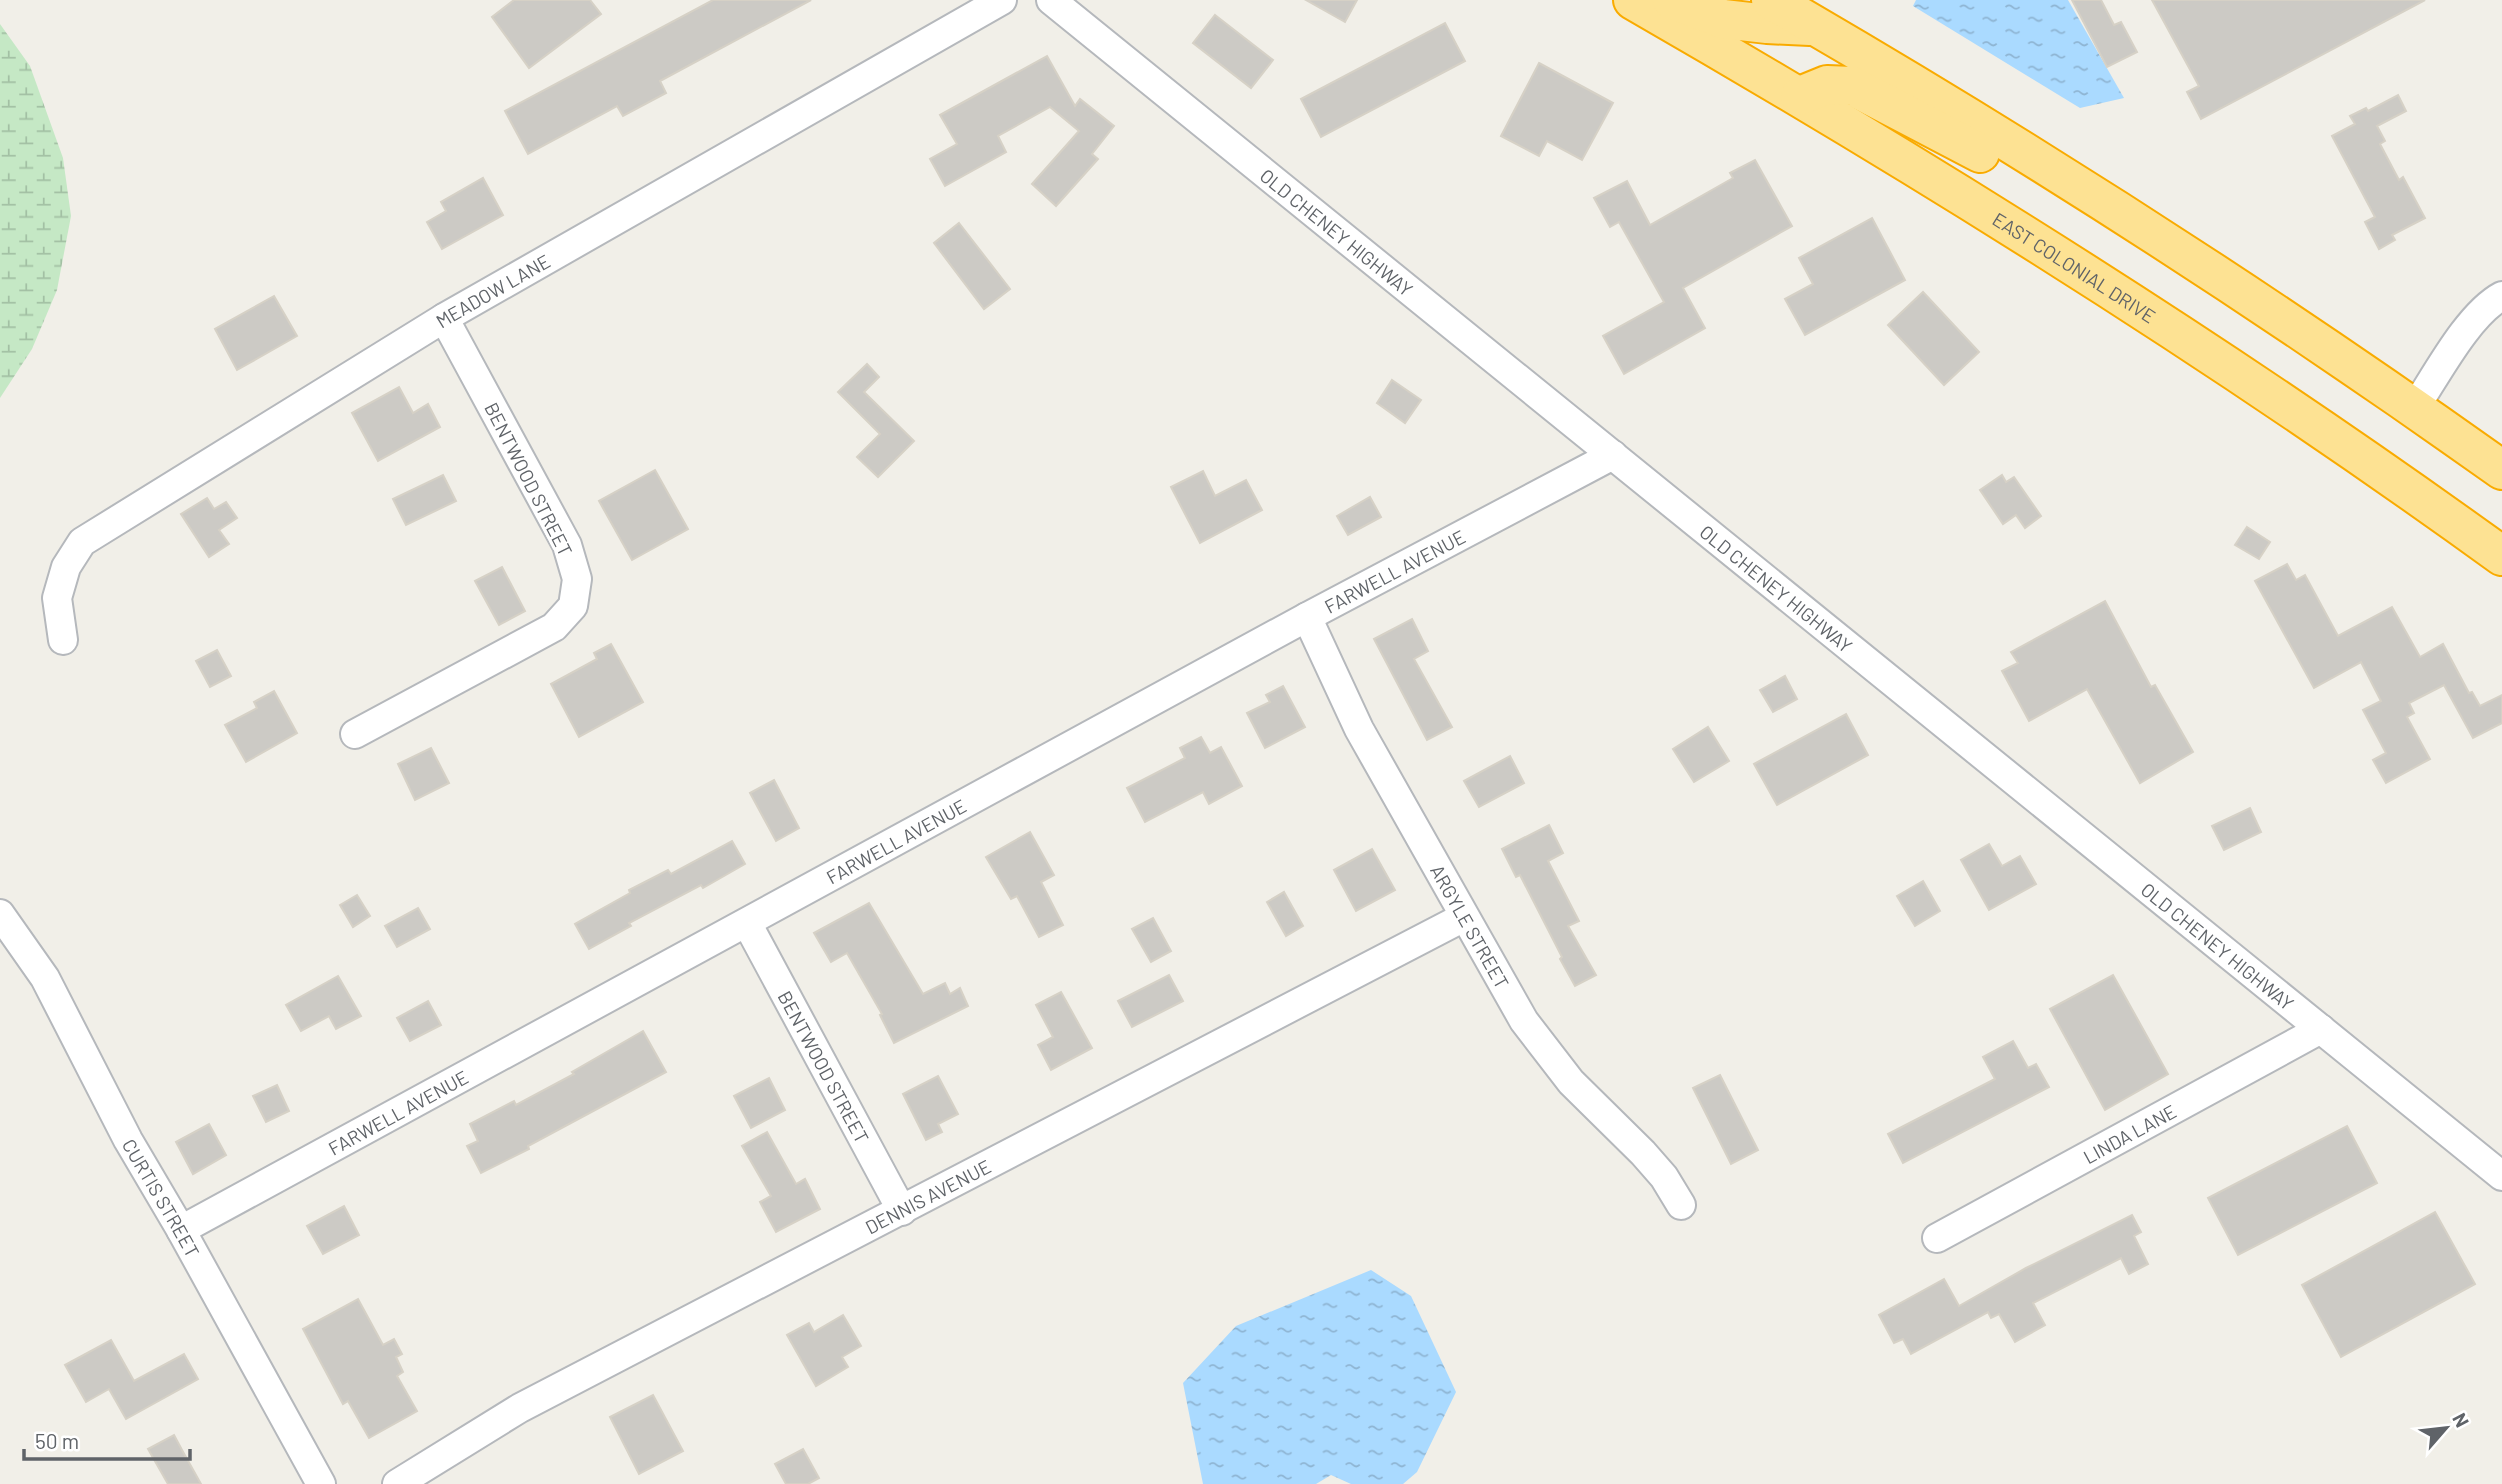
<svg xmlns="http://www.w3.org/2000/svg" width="2502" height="1484" viewBox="0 0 2502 1484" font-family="Barlow,sans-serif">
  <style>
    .wetland { fill: url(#wetland-marsh) }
    .water { fill: url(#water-ripples) }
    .building { fill: #cccac5; stroke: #d6d1c6; stroke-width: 2 }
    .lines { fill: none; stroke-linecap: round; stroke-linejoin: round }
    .minor-casing { stroke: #b5b8bc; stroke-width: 32 }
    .highway-casing { stroke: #f9ab00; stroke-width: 42 }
    .minor { stroke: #fff; stroke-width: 28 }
    .highway { stroke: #fde293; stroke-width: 38 }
    .labels { text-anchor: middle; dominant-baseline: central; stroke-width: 6; stroke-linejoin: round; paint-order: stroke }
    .street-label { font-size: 19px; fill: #5f6368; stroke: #fff }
  </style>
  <defs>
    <pattern id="wetland-marsh" width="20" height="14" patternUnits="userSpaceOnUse" patternTransform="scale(1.75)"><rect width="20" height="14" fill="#c5e8c5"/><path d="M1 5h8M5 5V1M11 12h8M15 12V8" fill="none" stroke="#a3c0a4"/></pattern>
    <pattern id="water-ripples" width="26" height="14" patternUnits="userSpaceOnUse" patternTransform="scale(1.75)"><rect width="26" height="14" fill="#aadaff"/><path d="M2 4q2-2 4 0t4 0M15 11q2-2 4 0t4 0" fill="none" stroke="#8eb4d2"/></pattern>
  </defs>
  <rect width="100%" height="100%" fill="#f1efe8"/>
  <!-- wetland -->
  <polygon class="wetland" points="0,24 30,66 63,158 71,216 57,290 32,349 0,398"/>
  <!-- water -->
  <g class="water">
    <polygon points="1916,0 2068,0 2124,98 2080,108 1913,6"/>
    <polygon points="1371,1270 1411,1296 1456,1392 1417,1472 1403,1484 1351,1484 1331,1475 1316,1484 1203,1484 1183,1383 1236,1326"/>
  </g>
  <!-- building -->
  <g class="building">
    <polygon points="514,0 590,0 601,14 529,68 492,17"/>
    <polygon points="713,0 811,0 660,81 666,93 623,116 617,106 528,154 505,111"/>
    <polygon points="1306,0 1357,0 1345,22"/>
    <polygon points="2072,0 2101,0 2114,25 2121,22 2137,52 2107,67"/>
    <polygon points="2152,0 2425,0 2201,119 2187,92 2199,86"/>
    <polygon points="1215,15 1273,60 1251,88 1193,43"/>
    <polygon points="1445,23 1465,61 1321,137 1301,99"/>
    <polygon points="1047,56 1075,106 1080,99 1114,126 1092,154 1098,159 1056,206 1032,184 1079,131 1050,107 998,136 1006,152 945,186 930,159 957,144 940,115"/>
    <polygon points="1539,63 1613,103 1582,160 1547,141 1539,156 1501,136"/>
    <polygon points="2398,95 2406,111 2377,126 2385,141 2380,144 2399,180 2403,177 2425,218 2392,235 2395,240 2379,249 2365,222 2375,217 2332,136 2355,124 2350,116 2366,108 2368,111"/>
    <polygon points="1755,160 1792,226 1683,288 1705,328 1624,374 1603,336 1664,302 1619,222 1610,227 1594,198 1627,181 1650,225 1733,178 1730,173"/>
    <polygon points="483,178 503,215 442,249 427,222 446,211 441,202"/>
    <polygon points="1872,218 1905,280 1805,335 1785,299 1813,284 1799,258"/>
    <polygon points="959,223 1010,289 984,309 934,243"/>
    <polygon points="1923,292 1979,352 1944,385 1888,325"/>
    <polygon points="274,296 297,336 237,370 215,329"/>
    <polygon points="867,364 879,377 864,392 914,441 878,477 857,457 880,434 838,392"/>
    <polygon points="1392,380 1421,400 1405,423 1377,403"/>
    <polygon points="399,387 413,413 428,404 440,427 378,461 352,413"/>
    <polygon points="655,470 688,529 632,560 599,501"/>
    <polygon points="1203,471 1215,496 1246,480 1262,510 1200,543 1171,487"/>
    <polygon points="443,475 456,501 406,525 393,499"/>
    <polygon points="2002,475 2006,482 2014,477 2041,516 2025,528 2016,515 2003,524 1980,490"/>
    <polygon points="1370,497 1381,517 1348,535 1337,516"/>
    <polygon points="207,498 214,509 226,502 237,518 219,530 229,544 209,557 181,514"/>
    <polygon points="2247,527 2270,542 2259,559 2235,545"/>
    <polygon points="2287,564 2296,580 2305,575 2338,636 2392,607 2420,657 2443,644 2469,693 2472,692 2480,706 2502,695 2502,723 2473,738 2444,685 2409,703 2414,713 2407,717 2430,759 2386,783 2373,760 2386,753 2363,710 2381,701 2361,662 2314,688 2255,581"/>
    <polygon points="502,567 525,611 499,625 475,581"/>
    <polygon points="2105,601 2151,687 2155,685 2193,752 2140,783 2087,689 2029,721 2002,671 2018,663 2011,652"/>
    <polygon points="1412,619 1428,651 1414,659 1452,727 1427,740 1374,639"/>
    <polygon points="611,644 643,702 579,737 551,684 597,659 594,653"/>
    <polygon points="217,650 231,676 210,687 196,661"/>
    <polygon points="1785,676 1797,699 1773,712 1760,690"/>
    <polygon points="1283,686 1305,727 1265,748 1247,713 1270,702 1266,695"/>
    <polygon points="274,691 297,733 246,762 225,725 257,708 254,702"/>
    <polygon points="1846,714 1868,755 1777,805 1754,764"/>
    <polygon points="1708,727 1729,761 1694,782 1673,749"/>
    <polygon points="1201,737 1210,753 1221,747 1242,786 1209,804 1203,792 1145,822 1127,788 1185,758 1180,748"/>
    <polygon points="431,748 449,783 415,800 398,764"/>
    <polygon points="1510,756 1524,783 1479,807 1464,781"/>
    <polygon points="774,780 799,828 776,841 750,793"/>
    <polygon points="2250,808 2261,832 2224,850 2212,826"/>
    <polygon points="1549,825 1563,853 1548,861 1579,921 1568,926 1596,975 1575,986 1560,959 1562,957 1520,875 1516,877 1502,849"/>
    <polygon points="1030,832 1054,875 1041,882 1063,925 1039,937 1017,896 1011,899 986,857"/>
    <polygon points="732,841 745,864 703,888 701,885 629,923 631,926 589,949 575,924 630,893 629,890 668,870 671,874"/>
    <polygon points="1989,844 2002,866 2020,856 2036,884 1989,910 1961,860"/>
    <polygon points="1372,849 1395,890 1356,911 1334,870"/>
    <polygon points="1923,881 1940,911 1915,926 1897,896"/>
    <polygon points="1284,892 1303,926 1286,936 1267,902"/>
    <polygon points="357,895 370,916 353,927 340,905"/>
    <polygon points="869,903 923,994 945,983 950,994 960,988 968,1006 894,1043 880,1015 882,1014 847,953 831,962 814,933"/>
    <polygon points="418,908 430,929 397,947 385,926"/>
    <polygon points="1153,918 1171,951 1151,962 1132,929"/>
    <polygon points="1169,975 1183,1001 1132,1027 1118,1001"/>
    <polygon points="2113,975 2168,1074 2105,1110 2050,1009"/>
    <polygon points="338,976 361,1016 336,1029 329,1016 301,1031 286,1005"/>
    <polygon points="1061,992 1092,1048 1051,1070 1038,1045 1053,1037 1036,1005"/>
    <polygon points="428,1001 441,1025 410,1041 397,1018"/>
    <polygon points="643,1031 666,1072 528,1146 529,1149 481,1173 467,1146 478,1141 470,1124 514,1101 516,1105 574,1074 572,1072"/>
    <polygon points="2013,1041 2028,1068 2036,1064 2049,1087 1903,1163 1888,1134 1995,1079 1983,1057"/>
    <polygon points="1720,1075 1758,1150 1731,1164 1693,1088"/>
    <polygon points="938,1076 958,1114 938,1124 942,1132 926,1140 903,1094"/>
    <polygon points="769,1078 785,1110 751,1128 734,1096"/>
    <polygon points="277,1085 289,1111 266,1122 253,1096"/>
    <polygon points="209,1124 226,1155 193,1174 176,1142"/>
    <polygon points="2347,1126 2377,1183 2238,1255 2208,1198"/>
    <polygon points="767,1132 796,1184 805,1179 820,1209 776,1232 760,1202 771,1196 742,1146"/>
    <polygon points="344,1206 359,1235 323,1254 307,1226"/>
    <polygon points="2435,1212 2475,1284 2341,1357 2302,1285"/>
    <polygon points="2132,1215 2141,1232 2134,1236 2148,1264 2129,1274 2121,1258 2033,1303 2045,1325 2015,1342 1999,1314 1991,1318 1988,1312 1911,1354 1903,1339 1894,1343 1879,1315 1944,1279 1959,1306 2026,1268"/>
    <polygon points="358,1299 383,1345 394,1339 402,1354 396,1357 403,1372 397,1376 417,1411 369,1438 348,1401 343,1404 303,1329"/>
    <polygon points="843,1315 861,1346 842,1357 848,1367 816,1386 787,1335 809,1323 814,1332"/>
    <polygon points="111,1340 134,1381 184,1354 198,1379 126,1419 109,1389 86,1402 65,1365"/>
    <polygon points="653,1395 683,1451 639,1474 610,1417"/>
    <polygon points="174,1435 182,1450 201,1484 168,1484 148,1449"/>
    <polygon points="803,1449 819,1478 808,1484 786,1484 775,1464"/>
  </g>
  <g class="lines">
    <!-- minor casing -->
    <g class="minor-casing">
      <g id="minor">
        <path id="s1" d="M1051 0 2502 1176"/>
        <path d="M2414 409C2436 376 2468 314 2502 296"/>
        <path id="s2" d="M1307 617 1359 729 1524 1021 1571 1082 1643 1153 1664 1177 1681 1205"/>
        <path id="s3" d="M63 640 57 598 66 567 82 542 444 318 1002 0"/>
        <polyline points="355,734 554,627 573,606 577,579 567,545 444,318"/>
        <path id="s4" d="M0 914 45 978 128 1140 181 1230 321 1484"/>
        <path id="s5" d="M747 923 902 1211"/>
        <path id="s6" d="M181 1230 1307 617 1613 455"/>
        <path id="s7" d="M1937 1238 2321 1029"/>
        <path id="s8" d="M397 1484 520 1408 1464 917"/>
      </g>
    </g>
    <!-- highway casing -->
    <g class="highway-casing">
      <g id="highway">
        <path id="s9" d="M1633 0C1932 172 2223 354 2502 556"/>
        <polyline points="1672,0 1723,19 1767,24 1810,26"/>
        <path d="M1771 0C2022 145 2266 302 2502 470"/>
        <polyline points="1800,96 1827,85 1852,86 1980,153"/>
      </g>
    </g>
    <!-- minor -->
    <use href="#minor" class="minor"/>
    <!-- highway -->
    <use href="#highway" class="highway"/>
  </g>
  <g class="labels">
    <!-- street labels -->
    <g class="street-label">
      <text stroke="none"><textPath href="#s1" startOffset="368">OLD CHENEY HIGHWAY</textPath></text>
      <text stroke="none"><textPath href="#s9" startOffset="516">EAST COLONIAL DRIVE</textPath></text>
      <text stroke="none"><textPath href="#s3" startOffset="586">MEADOW LANE</textPath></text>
      <text transform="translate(529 479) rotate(63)">BENTWOOD STREET</text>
      <text stroke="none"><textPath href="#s6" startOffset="1381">FARWELL AVENUE</textPath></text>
      <text stroke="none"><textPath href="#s1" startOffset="934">OLD CHENEY HIGHWAY</textPath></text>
      <text stroke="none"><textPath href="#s6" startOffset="814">FARWELL AVENUE</textPath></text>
      <text stroke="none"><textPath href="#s2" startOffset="350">ARGYLE STREET</textPath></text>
      <text stroke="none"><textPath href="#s1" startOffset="1502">OLD CHENEY HIGHWAY</textPath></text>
      <text stroke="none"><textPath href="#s5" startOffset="163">BENTWOOD STREET</textPath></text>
      <text stroke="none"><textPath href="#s6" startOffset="247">FARWELL AVENUE</textPath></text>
      <text stroke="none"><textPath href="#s7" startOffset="219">LINDA LANE</textPath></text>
      <text stroke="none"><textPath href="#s8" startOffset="604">DENNIS AVENUE</textPath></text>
      <text stroke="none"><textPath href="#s4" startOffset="327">CURTIS STREET</textPath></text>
    </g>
  </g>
  <!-- north arrow -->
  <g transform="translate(2446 1428) rotate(62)" stroke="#ffffff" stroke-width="5" paint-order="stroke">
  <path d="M0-5L12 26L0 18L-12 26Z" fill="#5f6368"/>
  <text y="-10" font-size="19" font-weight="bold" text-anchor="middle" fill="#5f6368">N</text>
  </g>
  <!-- scale -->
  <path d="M24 1449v10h166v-10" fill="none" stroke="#5f6368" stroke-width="3.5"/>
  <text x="35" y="1449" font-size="21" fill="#5f6368" stroke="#ffffff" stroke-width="5" paint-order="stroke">50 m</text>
</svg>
